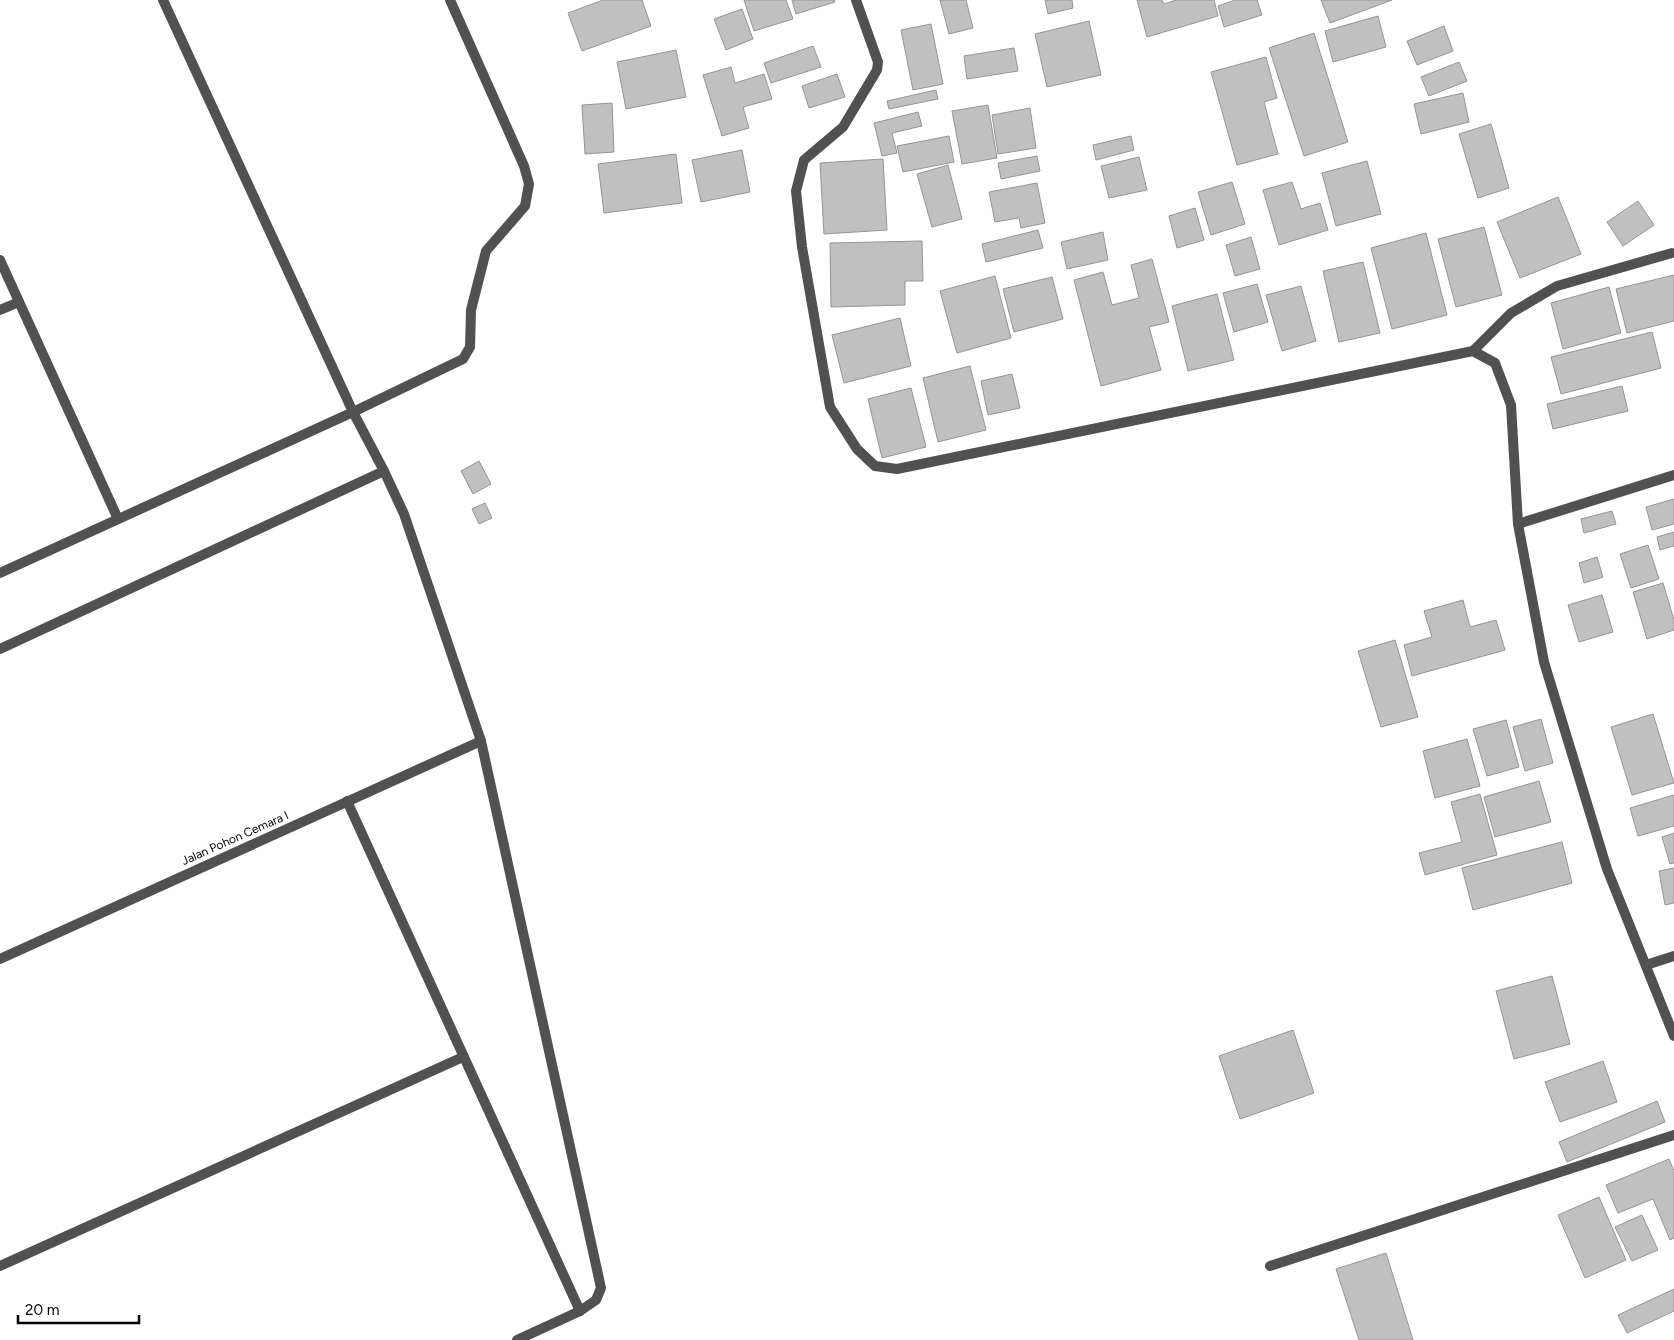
<svg xmlns="http://www.w3.org/2000/svg" width="1674" height="1340" viewBox="0 0 1674 1340" font-family="Figtree,sans-serif">
  <style>
    .building { fill: #c0c0c0; stroke: #959595 }
    .lines { fill: none; stroke-linecap: round; stroke-linejoin: round }
    .minor { stroke: #515151; stroke-width: 10 }
    .labels { text-anchor: middle; dominant-baseline: central; stroke-width: 4; stroke-linejoin: round; paint-order: stroke }
    .street-label { font-size: 12px; fill: #000; stroke: #fff }
  </style>
  <rect width="100%" height="100%" fill="#fff"/>
  <!-- building -->
  <g class="building">
    <polygon points="603,0 642,0 651,26 582,51 568,13"/>
    <polygon points="744,0 786,0 793,19 754,31"/>
    <polygon points="792,0 834,0 835,2 796,14"/>
    <polygon points="940,0 966,0 973,28 949,34"/>
    <polygon points="1045,0 1072,0 1073,8 1048,14"/>
    <polygon points="1137,0 1162,0 1164,4 1176,0 1214,0 1218,16 1147,37"/>
    <polygon points="1235,0 1257,0 1262,15 1224,27 1218,6"/>
    <polygon points="1321,0 1392,0 1330,23"/>
    <polygon points="742,9 753,39 726,50 714,19"/>
    <polygon points="1378,16 1386,47 1333,62 1325,31"/>
    <polygon points="1089,21 1101,75 1047,87 1035,34"/>
    <polygon points="931,24 943,84 913,90 901,30"/>
    <polygon points="1444,26 1453,51 1417,65 1407,41"/>
    <polygon points="1314,33 1348,142 1304,156 1269,48"/>
    <polygon points="813,46 821,67 771,83 764,63"/>
    <polygon points="1014,48 1018,71 967,79 964,56"/>
    <polygon points="676,50 686,97 626,109 617,62"/>
    <polygon points="1266,57 1277,98 1264,102 1278,154 1237,165 1211,72"/>
    <polygon points="1459,62 1467,81 1429,96 1421,77"/>
    <polygon points="731,67 735,83 764,74 772,99 743,107 749,128 722,136 703,75"/>
    <polygon points="837,74 845,97 809,108 802,86"/>
    <polygon points="936,90 938,99 889,109 887,101"/>
    <polygon points="1463,93 1469,122 1421,134 1414,104"/>
    <polygon points="612,103 614,152 585,154 582,105"/>
    <polygon points="988,105 997,158 962,164 952,111"/>
    <polygon points="1030,108 1036,148 998,154 992,115"/>
    <polygon points="918,112 922,126 892,133 897,153 882,156 874,123"/>
    <polygon points="1491,124 1509,188 1478,198 1459,134"/>
    <polygon points="949,136 954,162 903,172 897,146"/>
    <polygon points="1131,136 1134,150 1096,160 1093,145"/>
    <polygon points="742,150 750,192 701,202 692,160"/>
    <polygon points="676,154 682,203 604,213 598,164"/>
    <polygon points="1037,156 1040,171 1001,179 998,163"/>
    <polygon points="1139,157 1147,190 1109,198 1101,166"/>
    <polygon points="883,159 887,230 824,234 820,163"/>
    <polygon points="1367,161 1381,214 1336,226 1322,173"/>
    <polygon points="948,165 962,219 932,227 917,174"/>
    <polygon points="1232,182 1245,224 1211,235 1198,192"/>
    <polygon points="1292,182 1301,209 1320,203 1328,230 1279,245 1263,190"/>
    <polygon points="1037,183 1045,223 1021,228 1019,218 995,222 989,192"/>
    <polygon points="1558,197 1581,254 1520,278 1497,222"/>
    <polygon points="1638,201 1654,225 1623,246 1607,222"/>
    <polygon points="1195,208 1204,240 1177,248 1169,216"/>
    <polygon points="1484,227 1502,295 1456,307 1438,239"/>
    <polygon points="1038,230 1043,248 986,262 982,244"/>
    <polygon points="1103,232 1108,260 1067,269 1061,242"/>
    <polygon points="1426,233 1447,315 1392,329 1371,248"/>
    <polygon points="1251,237 1260,269 1235,276 1226,245"/>
    <polygon points="922,241 923,281 905,281 905,305 831,307 830,243"/>
    <polygon points="1152,259 1169,322 1149,327 1161,370 1101,386 1074,280 1103,272 1112,305 1139,298 1131,265"/>
    <polygon points="1363,262 1380,333 1339,342 1323,271"/>
    <polygon points="1674,275 1674,321 1627,333 1616,289"/>
    <polygon points="995,276 1011,338 957,353 940,291"/>
    <polygon points="1052,277 1063,319 1014,332 1003,289"/>
    <polygon points="1257,284 1268,322 1234,332 1223,293"/>
    <polygon points="1301,286 1316,341 1282,351 1266,295"/>
    <polygon points="1609,287 1621,333 1563,349 1551,303"/>
    <polygon points="1217,294 1234,360 1188,371 1172,306"/>
    <polygon points="900,318 911,366 844,383 832,335"/>
    <polygon points="1652,332 1661,368 1561,394 1551,357"/>
    <polygon points="970,366 986,430 938,442 923,378"/>
    <polygon points="1012,374 1020,408 988,415 981,381"/>
    <polygon points="1622,386 1628,411 1553,429 1547,404"/>
    <polygon points="911,388 926,447 882,458 868,399"/>
    <polygon points="479,461 491,484 473,494 461,471"/>
    <polygon points="1674,499 1674,524 1652,530 1646,507"/>
    <polygon points="485,503 492,518 479,524 472,509"/>
    <polygon points="1612,511 1616,524 1584,533 1581,519"/>
    <polygon points="1674,532 1674,546 1660,550 1657,537"/>
    <polygon points="1648,545 1659,579 1631,588 1620,554"/>
    <polygon points="1597,557 1603,577 1584,583 1579,563"/>
    <polygon points="1663,583 1674,620 1674,630 1647,639 1633,592"/>
    <polygon points="1602,595 1613,632 1579,642 1568,605"/>
    <polygon points="1463,600 1470,627 1496,620 1505,650 1412,676 1404,645 1432,637 1424,611"/>
    <polygon points="1395,640 1418,717 1381,727 1358,651"/>
    <polygon points="1653,714 1674,783 1632,795 1611,727"/>
    <polygon points="1541,719 1553,763 1525,771 1513,727"/>
    <polygon points="1506,720 1519,767 1487,776 1473,729"/>
    <polygon points="1467,739 1480,786 1435,798 1423,751"/>
    <polygon points="1539,781 1551,822 1495,837 1484,797"/>
    <polygon points="1480,794 1497,855 1425,875 1419,853 1462,842 1451,802"/>
    <polygon points="1674,795 1674,826 1638,836 1630,808"/>
    <polygon points="1674,833 1674,863 1670,864 1662,837"/>
    <polygon points="1562,842 1572,883 1473,910 1462,868"/>
    <polygon points="1674,868 1674,903 1665,905 1659,871"/>
    <polygon points="1552,976 1570,1044 1514,1059 1496,991"/>
    <polygon points="1293,1030 1314,1093 1240,1119 1219,1056"/>
    <polygon points="1603,1061 1617,1102 1560,1122 1545,1082"/>
    <polygon points="1657,1101 1665,1122 1567,1162 1559,1142"/>
    <polygon points="1669,1159 1674,1171 1674,1238 1670,1240 1653,1199 1618,1213 1606,1185"/>
    <polygon points="1599,1197 1626,1260 1585,1278 1558,1215"/>
    <polygon points="1642,1215 1658,1250 1632,1261 1615,1227"/>
    <polygon points="1386,1253 1413,1340 1359,1340 1336,1269"/>
    <polygon points="1674,1289 1674,1311 1627,1333 1618,1315"/>
  </g>
  <g class="lines">
    <!-- minor -->
    <g class="minor">
      <polyline points="163,0 353,412 384,471"/>
      <polyline points="856,0 878,62 877,70 843,127 804,160 796,191 802,247 830,407 857,449 875,466 897,469 1473,351 1495,363 1511,405 1518,524 1544,662 1607,869 1674,1036"/>
      <polyline points="0,260 118,519"/>
      <polyline points="0,310 19,302"/>
      <polyline points="1473,351 1511,313 1557,286 1672,253"/>
      <polyline points="1518,524 1674,475"/>
      <polyline points="0,573 353,412 463,359 470,347 471,310 486,251 525,206 529,184 524,166 450,0"/>
      <polyline points="0,649 384,471 404,514 481,741 601,1288 596,1300 580,1311 347,801"/>
      <polyline points="0,959 481,741"/>
      <polyline points="1646,965 1674,956"/>
      <polyline points="0,1266 463,1057"/>
      <polyline points="1270,1266 1674,1135"/>
      <polyline points="517,1340 580,1311"/>
    </g>
  </g>
  <g class="labels">
    <!-- street labels -->
    <g class="street-label">
      <text transform="translate(235 838) rotate(-24)">Jalan Pohon Cemara I</text>
    </g>
  </g>
  <!-- scale -->
  <path d="M18 1315v8h121v-8" fill="none" stroke="#000000" stroke-width="2.5"/>
  <text x="25" y="1315" font-size="15" fill="#000000" stroke="#ffffff" stroke-width="4" paint-order="stroke">20 m</text>
</svg>
